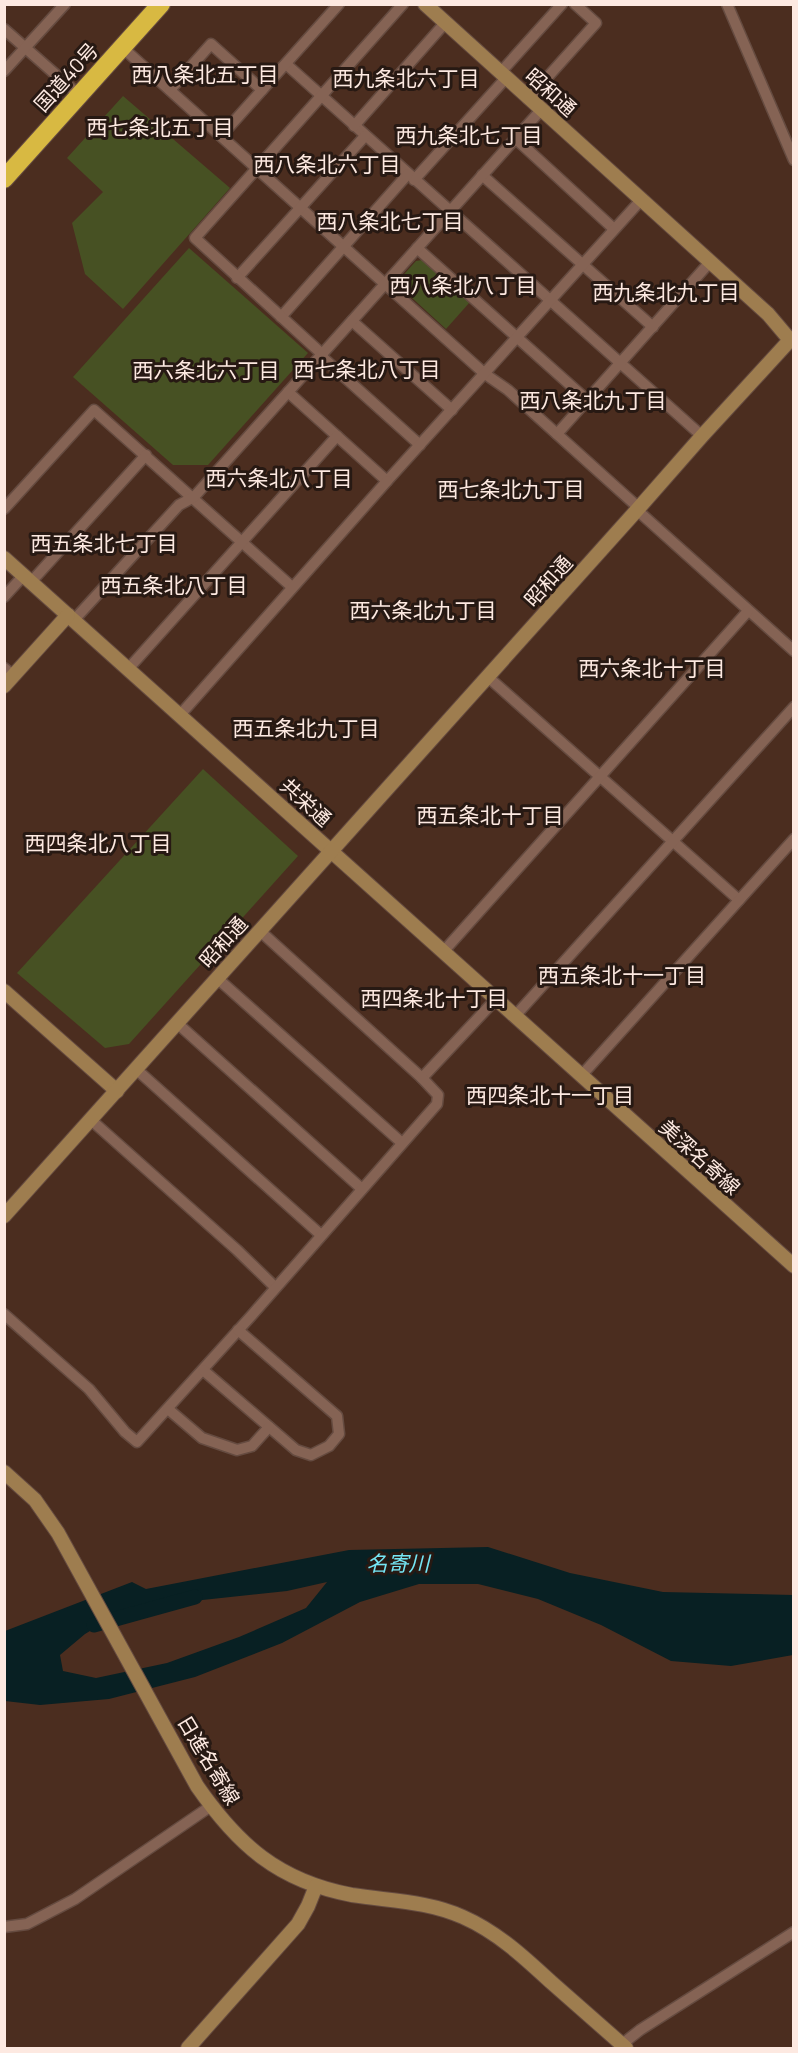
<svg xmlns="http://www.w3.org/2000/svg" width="798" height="2053" viewBox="0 0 798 2053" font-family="Manrope,'Noto Sans JP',sans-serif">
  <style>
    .green { fill: #475123 }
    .water { fill: #082023; fill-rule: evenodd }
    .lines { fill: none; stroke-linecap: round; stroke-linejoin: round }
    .river { stroke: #082023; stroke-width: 15 }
    .street-casing { stroke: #654b40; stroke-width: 13 }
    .secondary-casing { stroke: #654b40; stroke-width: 16 }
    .highway-casing { stroke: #654b40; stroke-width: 20 }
    .street { stroke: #856354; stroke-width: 10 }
    .secondary { stroke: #9e7d4f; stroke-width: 14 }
    .highway { stroke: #d8b942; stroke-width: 18 }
    .labels { text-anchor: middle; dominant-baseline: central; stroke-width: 6; stroke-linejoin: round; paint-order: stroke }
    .street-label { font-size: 20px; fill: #fde9e1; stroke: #271913 }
    .neighbourhood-label { font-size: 21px; fill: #fde9e1; stroke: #271913 }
    .water-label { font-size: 21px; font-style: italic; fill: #75e6f5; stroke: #271913 }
  </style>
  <rect width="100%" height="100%" fill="#4b2d1f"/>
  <!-- green -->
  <g class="green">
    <polygon points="123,96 230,188 123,309 85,274 72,223 103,192 67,158"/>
    <polygon points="189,248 308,353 208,465 173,465 73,377"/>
    <polygon points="422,260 470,302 446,329 399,286 397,282 416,261"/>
    <polygon points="203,769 298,856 129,1044 105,1048 17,973"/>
  </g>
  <!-- water -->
  <path class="water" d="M488 1547 570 1573 663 1592 793 1595V1655L731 1666 671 1661 601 1625 538 1599 478 1584H419L360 1602 282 1643 195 1677 109 1699 40 1705 5 1701V1631L132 1582 146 1589 349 1550ZM327 1582 306 1608 239 1637 167 1663 96 1678 63 1671 60 1655 85 1634 128 1608 287 1591Z"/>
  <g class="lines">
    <!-- river -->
    <polyline class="river" points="94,1625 195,1597"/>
    <!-- street casing -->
    <g class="street-casing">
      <g id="street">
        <polyline points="727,4 794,160"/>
        <polyline points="4,29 80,96"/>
        <polyline points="123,48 485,374 508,390 639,508"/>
        <polyline points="286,64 702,436"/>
        <polyline points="4,71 65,4"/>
        <polyline points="500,73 562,4"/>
        <polyline points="170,90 211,44 262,90"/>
        <polyline points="528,99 596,23 575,4"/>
        <polyline points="354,126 445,23"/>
        <polyline points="221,136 339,4"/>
        <polyline points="515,138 614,229"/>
        <polyline points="482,175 653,327"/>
        <polyline points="414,180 506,78"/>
        <polyline points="417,248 587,400"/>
        <polyline points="237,278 365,136"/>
        <polyline points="281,317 408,174"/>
        <polyline points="352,321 452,410"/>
        <polyline points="322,354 195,238 403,4"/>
        <polyline points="321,356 420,445"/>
        <polyline points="288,392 387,481 641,200"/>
        <polyline points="557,434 710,262"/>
        <polyline points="4,509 94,410 292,587"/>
        <polyline points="637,510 794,651"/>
        <polyline points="31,582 146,455"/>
        <polyline points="4,597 24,575"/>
        <polyline points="74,620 179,505 194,497 541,110"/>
        <polyline points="4,668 14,676"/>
        <polyline points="129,668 337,436"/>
        <polyline points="488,677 739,900"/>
        <polyline points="180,715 387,481"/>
        <polyline points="443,952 748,611"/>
        <polyline points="217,978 402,1143"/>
        <polyline points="515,1016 794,707"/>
        <polyline points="177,1023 362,1189"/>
        <polyline points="136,1069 321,1235"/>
        <polyline points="581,1076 794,839"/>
        <polyline points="422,1078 496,999"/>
        <polyline points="90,1119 237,1250 275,1287"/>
        <polyline points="4,1314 89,1389 125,1432 137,1442 252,1315 437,1104 438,1095 422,1078 259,930"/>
        <polyline points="203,1370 296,1450 311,1455 329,1446 339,1434 337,1416 238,1330"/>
        <polyline points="168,1409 202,1438 237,1450 252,1446 269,1427"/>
        <polyline points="4,1927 27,1924 75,1899 211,1806"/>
        <polyline points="621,2045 640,2030 794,1932"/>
      </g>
    </g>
    <!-- secondary casing -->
    <g class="secondary-casing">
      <g id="secondary">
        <polyline points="4,558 794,1266"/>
        <polyline points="4,686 68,615"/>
        <polyline points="4,991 117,1091"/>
        <polyline points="4,1216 637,510 702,436 790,340 768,314 425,4"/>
        <path d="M4 1472 35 1500 58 1533 197 1786C238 1845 278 1881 352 1895 390 1901 428 1901 463 1917 497 1932 524 1957 551 1982 576 2004 601 2026 626 2048"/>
        <polyline points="188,2048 298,1924 308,1906 316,1886"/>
      </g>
    </g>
    <!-- highway casing -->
    <g class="highway-casing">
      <polyline id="highway" points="4,179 161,4"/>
    </g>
    <!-- street -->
    <use href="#street" class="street"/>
    <!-- secondary -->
    <use href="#secondary" class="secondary"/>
    <!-- highway -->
    <use href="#highway" class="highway"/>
  </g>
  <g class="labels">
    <!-- street labels -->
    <g class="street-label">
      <text transform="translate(66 77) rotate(-48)">国道40号</text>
      <text transform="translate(551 92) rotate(42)">昭和通</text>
      <text transform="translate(548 581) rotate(-48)">昭和通</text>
      <text transform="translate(306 802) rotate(42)">共栄通</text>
      <text transform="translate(223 942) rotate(-48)">昭和通</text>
      <text transform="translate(700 1157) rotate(42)">美深名寄線</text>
      <text transform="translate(209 1760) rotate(59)">日進名寄線</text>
    </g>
    <!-- neighbourhood labels -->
    <g class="neighbourhood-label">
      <text x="205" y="74">西八条北五丁目</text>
      <text x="406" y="78">西九条北六丁目</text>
      <text x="160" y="127">西七条北五丁目</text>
      <text x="469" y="135">西九条北七丁目</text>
      <text x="327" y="164">西八条北六丁目</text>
      <text x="390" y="221">西八条北七丁目</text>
      <text x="463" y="285">西八条北八丁目</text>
      <text x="666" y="292">西九条北九丁目</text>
      <text x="367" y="369">西七条北八丁目</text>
      <text x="206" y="370">西六条北六丁目</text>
      <text x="593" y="400">西八条北九丁目</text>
      <text x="279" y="478">西六条北八丁目</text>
      <text x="511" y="489">西七条北九丁目</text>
      <text x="104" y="543">西五条北七丁目</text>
      <text x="174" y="585">西五条北八丁目</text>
      <text x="423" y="610">西六条北九丁目</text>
      <text x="652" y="668">西六条北十丁目</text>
      <text x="306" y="728">西五条北九丁目</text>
      <text x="490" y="815">西五条北十丁目</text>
      <text x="98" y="843">西四条北八丁目</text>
      <text x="622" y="975">西五条北十一丁目</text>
      <text x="434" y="998">西四条北十丁目</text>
      <text x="550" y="1095">西四条北十一丁目</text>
    </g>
    <!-- water labels -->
    <g class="water-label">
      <text x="398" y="1563">名寄川</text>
    </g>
  </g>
  <!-- border -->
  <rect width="798" height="2053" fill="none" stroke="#fde9e1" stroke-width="12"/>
</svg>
